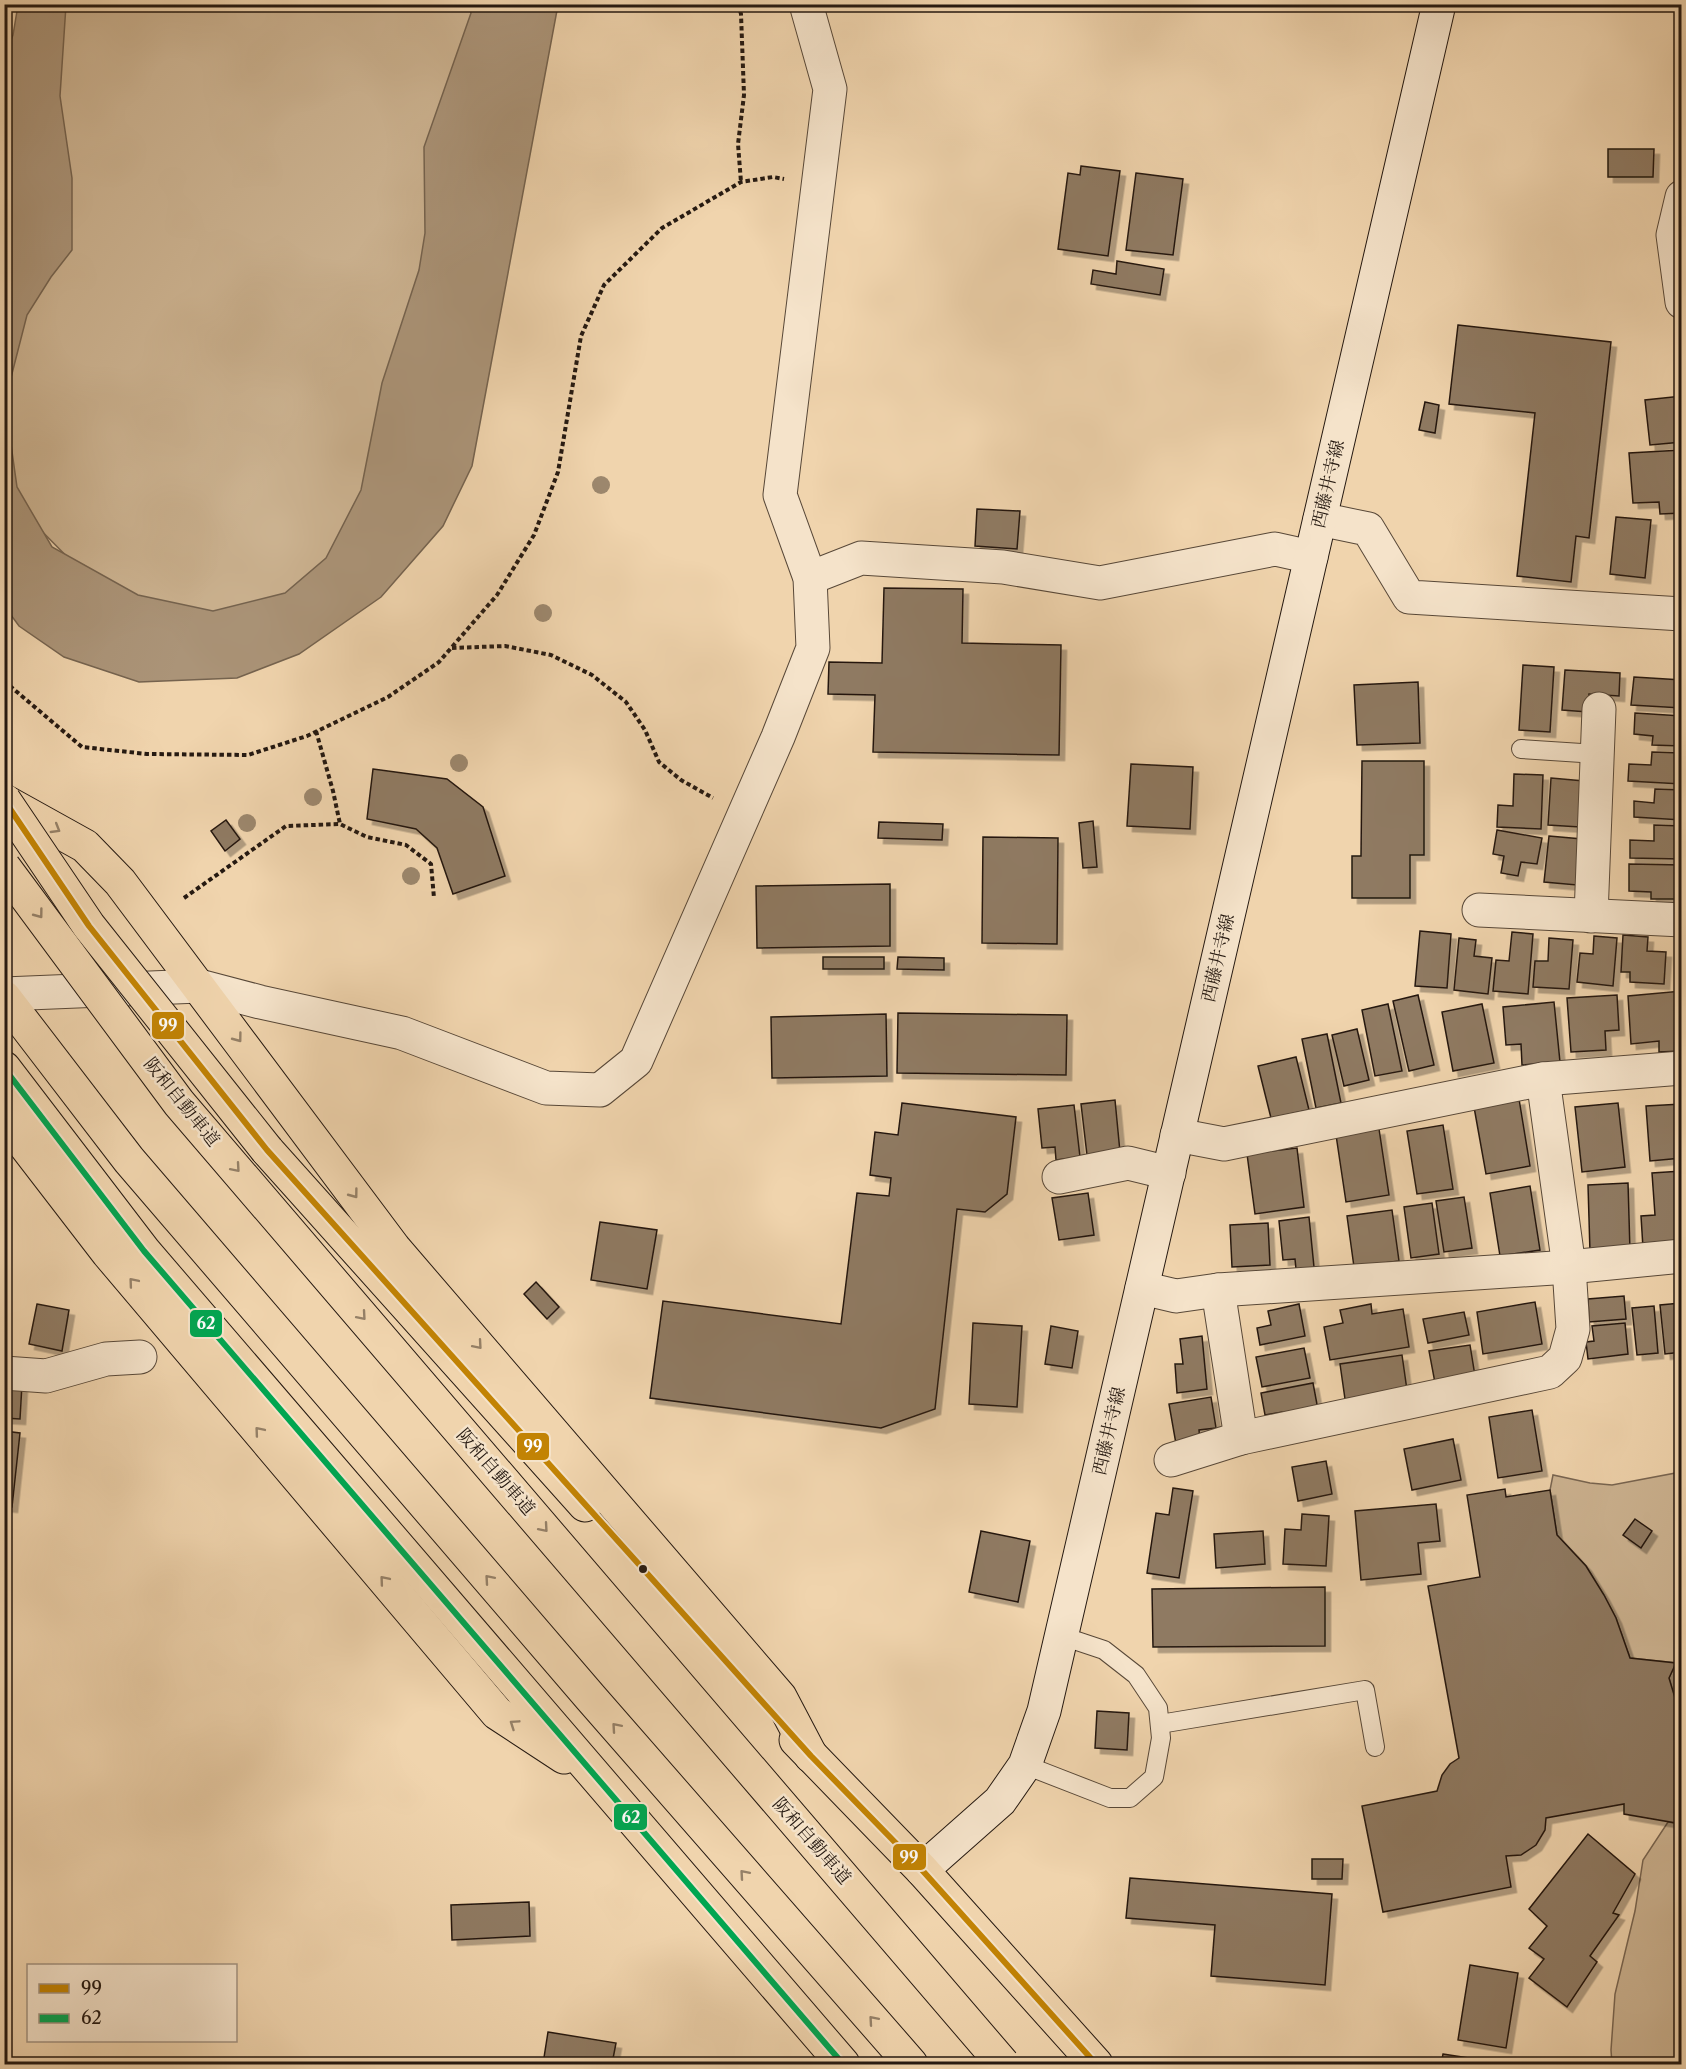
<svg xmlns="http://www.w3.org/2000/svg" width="1686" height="2069" viewBox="0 0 1686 2069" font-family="'Libre Caslon Text','Noto Serif JP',serif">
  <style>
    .green { fill: #cdb492; stroke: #796652; stroke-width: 1.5 }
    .water { fill: #ab9478; stroke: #75634f; stroke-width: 1.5 }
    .building { fill: #8f7a62; stroke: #251911; stroke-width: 1.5; filter: url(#shadow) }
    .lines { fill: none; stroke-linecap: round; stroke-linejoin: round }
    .lane-casing { stroke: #584838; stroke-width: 20 }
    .street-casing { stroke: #584838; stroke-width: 35 }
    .secondary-casing { stroke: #251911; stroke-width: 35 }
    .primary-casing { stroke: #251911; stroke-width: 35 }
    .highway-casing { stroke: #251911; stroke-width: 35 }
    .path { stroke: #251911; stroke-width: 4; stroke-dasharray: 4.5 3; stroke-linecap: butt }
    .lane { stroke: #f5e3ca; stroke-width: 18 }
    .street { stroke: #f5e3ca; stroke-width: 33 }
    .secondary { stroke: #f5e3ca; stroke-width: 33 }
    .primary { stroke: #f0d4ad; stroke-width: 33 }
    .highway { stroke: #f0d4ad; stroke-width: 33 }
    .primary-bridge-casing { stroke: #251911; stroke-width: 35; stroke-linecap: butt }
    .highway-bridge-casing { stroke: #251911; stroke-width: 35; stroke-linecap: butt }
    .primary-bridge { stroke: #f0d4ad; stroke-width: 33 }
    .highway-bridge { stroke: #f0d4ad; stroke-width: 33 }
    .bus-1-casing { stroke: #f5e3ca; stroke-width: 10 }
    .bus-2-casing { stroke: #f5e3ca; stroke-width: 10 }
    .bus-1 { stroke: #c28304; stroke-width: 6 }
    .bus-2 { stroke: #00a651; stroke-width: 6 }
    .tree { fill: #9c876d }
    .oneway { stroke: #958067 }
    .bus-dot { fill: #251911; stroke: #f5e3ca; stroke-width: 2 }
    .labels { text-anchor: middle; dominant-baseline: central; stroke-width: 5; stroke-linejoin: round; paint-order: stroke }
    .street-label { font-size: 18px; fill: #251911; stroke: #f5e3ca }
    .line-badge { stroke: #f5e3ca; stroke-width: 2 }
    .badge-label { font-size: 16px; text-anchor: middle; font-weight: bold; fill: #fff }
  </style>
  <defs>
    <filter id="shadow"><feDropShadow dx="5.5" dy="5.5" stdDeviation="0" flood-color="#0004"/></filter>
  </defs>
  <rect width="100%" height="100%" fill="#f0d4ad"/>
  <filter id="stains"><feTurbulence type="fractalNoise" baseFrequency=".00333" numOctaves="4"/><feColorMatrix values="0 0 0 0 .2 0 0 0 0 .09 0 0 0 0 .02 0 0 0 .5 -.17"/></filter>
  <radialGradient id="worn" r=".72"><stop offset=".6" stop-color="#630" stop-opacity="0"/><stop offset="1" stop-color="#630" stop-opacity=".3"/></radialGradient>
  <!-- green -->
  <g class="green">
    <polygon points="44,5 490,5 453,222 376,507 307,595 220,627 99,589 12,501 4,424 4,345"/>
    <polygon points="1681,1472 1681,1721 1669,1678 1676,1663 1630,1658 1616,1618 1604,1595 1586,1566 1557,1535 1550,1490 1553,1475 1590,1483 1612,1485"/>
    <polygon points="1668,1822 1681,1824 1681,2064 1612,2064 1611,2050 1615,1994 1635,1911 1643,1860"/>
  </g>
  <!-- water -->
  <g class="water">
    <polygon points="18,5 66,5 60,96 72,178 72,250 51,277 27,315 5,401 4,57 13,35"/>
    <polygon points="468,5 558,5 472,466 443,526 381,597 299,654 237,678 139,682 64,657 19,626 5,607 5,402 17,487 52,547 138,595 213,611 285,593 326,558 361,490 382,383 419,270 425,233 424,147 471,13"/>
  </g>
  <!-- building -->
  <g class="building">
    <polygon points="1608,149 1654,149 1653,177 1608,177"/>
    <polygon points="1081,166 1120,171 1108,256 1058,249 1068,173 1080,175"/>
    <polygon points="1136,173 1183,179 1173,255 1126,250"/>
    <polygon points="1117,261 1164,269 1160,295 1091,284 1093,270 1116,274"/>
    <polygon points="1458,325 1611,342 1589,538 1576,536 1571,582 1517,576 1535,413 1449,404"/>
    <polygon points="1682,396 1682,442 1650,445 1645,400"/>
    <polygon points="1425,402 1439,405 1435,433 1419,430"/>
    <polygon points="1682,450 1682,513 1660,514 1659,502 1633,503 1629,453"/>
    <polygon points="977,509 1020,511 1017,549 975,546"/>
    <polygon points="1616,517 1651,520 1645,578 1610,574"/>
    <polygon points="884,588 963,589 962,643 1061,645 1059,755 873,752 875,695 828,694 829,662 882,663"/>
    <polygon points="1523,665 1554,667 1550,732 1519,730"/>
    <polygon points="1565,670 1620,673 1619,696 1589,694 1588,712 1562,710"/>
    <polygon points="1634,677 1682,680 1682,708 1631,705"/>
    <polygon points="1418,682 1420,743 1357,745 1354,685"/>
    <polygon points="1635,713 1682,716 1682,746 1652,745 1653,736 1634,734"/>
    <polygon points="1652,752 1682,753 1682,784 1628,781 1629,764 1651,765"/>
    <polygon points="1362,761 1424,761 1424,855 1410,855 1410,898 1352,898 1352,856 1361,856"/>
    <polygon points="1131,764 1193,767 1190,829 1127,826"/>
    <polygon points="373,769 447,779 483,807 505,876 453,894 437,848 416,829 367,819"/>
    <polygon points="1514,774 1543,775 1541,829 1497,827 1498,805 1513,806"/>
    <polygon points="1551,778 1584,781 1580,827 1548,825"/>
    <polygon points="1655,789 1682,790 1682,820 1634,817 1634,801 1654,803"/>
    <polygon points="226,820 240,839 225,851 211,831"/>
    <polygon points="1093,821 1097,867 1083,868 1079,823"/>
    <polygon points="879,822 943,824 942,840 878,838"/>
    <polygon points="1654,825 1682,826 1682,859 1630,858 1630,840 1654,841"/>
    <polygon points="1497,830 1542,838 1537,864 1521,862 1518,876 1501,873 1504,856 1493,854"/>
    <polygon points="1549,836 1582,839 1577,885 1544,882"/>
    <polygon points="983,837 1058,838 1057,944 982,943"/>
    <polygon points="1629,864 1682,865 1682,899 1651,899 1651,892 1629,891"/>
    <polygon points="890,884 890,946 757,948 756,886"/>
    <polygon points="1420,931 1451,934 1447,988 1415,986"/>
    <polygon points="1512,932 1533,934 1528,994 1493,991 1496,960 1509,961"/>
    <polygon points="1623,935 1648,937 1647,951 1666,952 1664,984 1630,982 1630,972 1621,972"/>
    <polygon points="1594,936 1617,938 1613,986 1577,982 1580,953 1593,954"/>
    <polygon points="1459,938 1476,940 1474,956 1492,958 1488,994 1454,990"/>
    <polygon points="1549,938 1573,940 1569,989 1533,987 1535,961 1548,961"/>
    <rect x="823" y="957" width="61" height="12"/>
    <polygon points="898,957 944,958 944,970 897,969"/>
    <polygon points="1682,991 1682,1051 1659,1052 1659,1041 1631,1044 1628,996"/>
    <polygon points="1418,995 1434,1065 1409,1071 1393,1001"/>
    <polygon points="1617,995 1619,1030 1605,1031 1606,1050 1571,1052 1567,998"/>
    <polygon points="1554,1002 1560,1062 1522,1065 1521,1044 1506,1045 1503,1007"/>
    <polygon points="1388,1004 1402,1071 1375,1076 1362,1010"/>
    <polygon points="1482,1004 1494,1063 1453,1071 1442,1012"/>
    <polygon points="898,1013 1067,1015 1066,1075 897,1073"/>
    <polygon points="886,1014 887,1076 772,1078 771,1017"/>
    <polygon points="1357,1029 1369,1080 1344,1086 1332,1035"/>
    <polygon points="1327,1034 1341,1103 1316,1108 1302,1039"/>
    <polygon points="1296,1057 1309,1110 1271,1118 1258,1066"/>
    <polygon points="1519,1099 1530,1166 1486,1174 1474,1107"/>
    <polygon points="1115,1100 1120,1152 1087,1155 1081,1104"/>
    <polygon points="902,1103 1016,1117 1007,1194 985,1212 957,1209 935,1409 881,1428 650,1398 663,1301 841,1324 857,1193 889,1196 891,1178 870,1175 875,1132 898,1135"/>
    <polygon points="1618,1103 1625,1167 1582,1172 1575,1107"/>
    <polygon points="1682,1104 1682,1158 1650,1161 1646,1106"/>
    <polygon points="1074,1105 1080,1157 1056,1160 1055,1147 1042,1148 1038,1109"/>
    <polygon points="1443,1125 1453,1189 1417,1194 1407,1131"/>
    <polygon points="1379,1129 1389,1195 1346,1202 1336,1135"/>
    <polygon points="1297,1148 1304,1207 1255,1214 1247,1154"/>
    <polygon points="1682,1171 1682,1245 1643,1248 1641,1216 1655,1215 1652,1173"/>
    <polygon points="1628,1183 1630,1251 1590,1252 1588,1185"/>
    <polygon points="1530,1186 1540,1250 1500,1256 1490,1193"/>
    <polygon points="1088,1193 1094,1235 1059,1240 1052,1198"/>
    <polygon points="1464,1197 1472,1248 1444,1252 1436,1201"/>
    <polygon points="1432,1203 1439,1254 1411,1258 1404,1207"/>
    <polygon points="1392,1210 1399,1261 1354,1267 1347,1216"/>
    <polygon points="1309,1217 1315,1277 1297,1279 1295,1259 1283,1260 1279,1221"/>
    <polygon points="600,1222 657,1230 647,1289 591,1280"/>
    <polygon points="1268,1223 1270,1265 1232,1267 1230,1225"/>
    <polygon points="536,1282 559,1307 547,1319 524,1294"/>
    <polygon points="1624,1296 1626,1319 1589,1322 1588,1299"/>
    <polygon points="1535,1302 1542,1344 1483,1354 1477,1312"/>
    <polygon points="1681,1303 1682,1352 1665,1354 1660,1305"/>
    <polygon points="37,1304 69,1310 62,1351 29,1344"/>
    <polygon points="1299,1304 1305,1336 1260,1345 1257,1328 1271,1325 1268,1311"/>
    <polygon points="1371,1304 1372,1314 1403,1309 1409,1347 1330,1360 1324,1327 1343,1323 1340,1310"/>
    <polygon points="1654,1306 1658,1353 1637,1355 1632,1308"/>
    <polygon points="1464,1312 1469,1335 1428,1343 1423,1319"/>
    <polygon points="973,1323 1022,1326 1017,1407 969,1404"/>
    <polygon points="1625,1323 1628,1354 1588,1359 1586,1342 1594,1341 1592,1326"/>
    <polygon points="1051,1326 1078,1331 1072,1368 1045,1364"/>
    <polygon points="1202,1336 1207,1389 1177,1393 1175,1364 1183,1364 1180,1339"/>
    <polygon points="1470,1345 1475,1376 1435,1383 1429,1351"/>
    <polygon points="1304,1348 1310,1378 1262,1387 1256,1357"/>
    <polygon points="1402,1355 1407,1390 1345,1399 1340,1364"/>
    <polygon points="4,1383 22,1384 20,1419 4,1418"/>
    <polygon points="1313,1383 1319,1415 1284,1420 1282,1412 1265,1415 1261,1393"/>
    <polygon points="1211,1397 1216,1428 1199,1430 1200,1440 1176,1444 1169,1404"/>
    <polygon points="1532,1410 1542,1471 1498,1478 1489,1417"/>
    <polygon points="4,1431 20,1433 12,1507 4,1506"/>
    <polygon points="1453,1439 1461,1480 1412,1490 1404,1449"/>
    <polygon points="1326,1461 1332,1494 1298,1501 1292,1467"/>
    <polygon points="1173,1488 1193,1491 1179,1578 1147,1573 1156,1513 1169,1515"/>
    <polygon points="1505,1489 1506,1497 1550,1490 1557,1535 1586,1566 1604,1595 1616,1618 1630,1658 1676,1663 1669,1678 1682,1721 1682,1824 1624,1814 1624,1804 1546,1818 1545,1830 1536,1845 1521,1855 1506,1856 1511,1887 1383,1912 1362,1806 1437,1791 1442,1775 1450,1764 1459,1758 1428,1586 1480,1577 1467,1495"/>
    <polygon points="1436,1504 1440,1541 1418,1543 1421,1574 1361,1580 1355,1511"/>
    <polygon points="1302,1514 1329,1516 1326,1566 1283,1564 1285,1529 1301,1530"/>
    <polygon points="1635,1519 1652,1531 1641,1548 1623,1535"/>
    <polygon points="981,1531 1030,1541 1018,1602 969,1592"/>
    <polygon points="1263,1531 1265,1564 1216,1568 1214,1534"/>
    <polygon points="1325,1587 1325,1646 1153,1647 1152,1589"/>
    <polygon points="1097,1711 1129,1713 1127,1750 1095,1748"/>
    <polygon points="1588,1834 1635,1874 1613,1913 1619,1915 1590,1956 1597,1962 1567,2007 1529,1978 1544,1959 1529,1948 1547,1926 1529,1909"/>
    <polygon points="1312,1859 1343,1859 1342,1879 1312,1879"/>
    <polygon points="1130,1878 1332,1894 1325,1985 1211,1976 1215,1925 1126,1918"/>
    <polygon points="529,1902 530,1936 452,1940 451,1905"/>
    <polygon points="1470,1965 1518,1973 1506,2048 1458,2040"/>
    <polygon points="548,2032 616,2043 612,2064 543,2064"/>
    <polygon points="1443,2054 1494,2062 1494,2064 1441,2064"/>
  </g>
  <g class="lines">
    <!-- lane casing -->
    <g class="lane-casing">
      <g id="lane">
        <polyline points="1521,749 1597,754"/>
        <polyline points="1160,1724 1365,1690 1375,1747"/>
        <polyline points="1025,1765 1110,1798 1130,1798 1154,1777 1161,1738 1158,1708 1136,1675 1104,1650 1062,1636"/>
      </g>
    </g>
    <!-- street casing -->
    <g class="street-casing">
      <g id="street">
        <polyline points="1682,197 1673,235 1682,302"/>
        <polyline points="1320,519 1368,529 1409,597 1682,614"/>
        <polyline points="810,578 861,558 1003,567 1100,583 1275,549 1311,557"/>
        <polyline points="1479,910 1682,920"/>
        <polyline points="1591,916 1599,709"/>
        <polyline points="4,994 199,986 260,1002 402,1033 546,1088 600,1090 636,1061 778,737 813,648 810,578 780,495 830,89 806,4"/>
        <polyline points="1177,1135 1224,1144 1543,1079 1682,1068"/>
        <polyline points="1059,1177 1128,1163 1169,1173"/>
        <polyline points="1142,1288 1176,1296 1218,1290 1569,1267 1682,1256"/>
        <polyline points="1218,1290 1241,1438"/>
        <polyline points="4,1373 46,1376 106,1359 140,1357"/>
        <polyline points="1171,1460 1241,1438 1550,1372 1565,1358 1573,1329 1569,1267 1543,1079"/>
      </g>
    </g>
    <!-- secondary casing -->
    <g class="secondary-casing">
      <polyline id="secondary" points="922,1870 1000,1801 1025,1765 1044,1711 1439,4"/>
    </g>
    <!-- primary casing -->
    <g class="primary-casing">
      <g id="primary">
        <polyline points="4,801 85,846 120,882 394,1248 780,1697 811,1756"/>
        <polyline points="4,1068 144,1251 843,2064"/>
        <polyline points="4,1118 108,1253 497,1713 564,1757"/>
        <polyline points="267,1150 585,1505"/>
        <polyline points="796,1740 922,1870 1096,2064"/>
      </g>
    </g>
    <!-- highway casing -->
    <g class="highway-casing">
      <polyline id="highway" points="4,997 129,1160 591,1698 911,2064"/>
    </g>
    <!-- path -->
    <g class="path">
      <polyline points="738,4 741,14 744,95 738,144 741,182"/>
      <polyline points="452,648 505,646 551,655 592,675 626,702 645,730 659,762 681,780 713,798"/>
      <polyline points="4,681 82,747 147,754 248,755 307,736 388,697 439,662 497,595 534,535 558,472 581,336 604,285 662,228 741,182 773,177 784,179"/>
      <polyline points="316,731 333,791 340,824"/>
      <polyline points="184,898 286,826 340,824 367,837 406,845 431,864 434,898"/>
    </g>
    <!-- lane -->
    <use href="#lane" class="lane"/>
    <!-- street -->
    <use href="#street" class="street"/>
    <!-- secondary -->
    <use href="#secondary" class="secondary"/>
    <!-- primary -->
    <use href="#primary" class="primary"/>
    <!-- highway -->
    <use href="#highway" class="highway"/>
    <!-- primary-bridge casing -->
    <g class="primary-bridge-casing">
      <polyline id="primary-bridge" points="4,800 89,926 267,1150"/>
    </g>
    <!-- highway-bridge casing -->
    <g class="highway-bridge-casing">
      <polyline id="highway-bridge" points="4,867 179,1103 1003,2064"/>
    </g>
    <!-- primary-bridge -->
    <use href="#primary-bridge" class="primary-bridge"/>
    <!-- highway-bridge -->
    <use href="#highway-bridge" class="highway-bridge"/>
    <!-- bus-1 casing -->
    <g class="bus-1-casing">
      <polyline id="bus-1" points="4,800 89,926 267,1150 811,1756 922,1870 1096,2064"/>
    </g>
    <!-- bus-2 casing -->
    <g class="bus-2-casing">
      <polyline id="bus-2" points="4,1068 144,1251 843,2064"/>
    </g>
    <!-- bus-1 -->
    <use href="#bus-1" class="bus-1"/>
    <!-- bus-2 -->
    <use href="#bus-2" class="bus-2"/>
  </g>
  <!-- trees -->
  <g class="tree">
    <circle cx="601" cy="485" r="9"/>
    <circle cx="543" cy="613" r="9"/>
    <circle cx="459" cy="763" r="9"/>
    <circle cx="313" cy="797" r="9"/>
    <circle cx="247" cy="823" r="9"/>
    <circle cx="411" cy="876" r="9"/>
  </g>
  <!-- one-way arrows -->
  <defs><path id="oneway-chevron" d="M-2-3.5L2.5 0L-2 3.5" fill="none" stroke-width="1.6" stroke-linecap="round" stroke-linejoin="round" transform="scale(1.5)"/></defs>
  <g class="oneway">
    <use href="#oneway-chevron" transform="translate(56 829) rotate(31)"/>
    <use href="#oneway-chevron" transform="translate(39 914) rotate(53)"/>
    <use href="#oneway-chevron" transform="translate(238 1038) rotate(53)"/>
    <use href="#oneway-chevron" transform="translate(236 1168) rotate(49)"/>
    <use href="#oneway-chevron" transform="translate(354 1194) rotate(53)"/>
    <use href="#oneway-chevron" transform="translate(133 1282) rotate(-130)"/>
    <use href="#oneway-chevron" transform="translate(362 1316) rotate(49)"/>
    <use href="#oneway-chevron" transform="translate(478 1345) rotate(49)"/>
    <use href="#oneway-chevron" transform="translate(259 1431) rotate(-130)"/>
    <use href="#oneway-chevron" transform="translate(544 1528) rotate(49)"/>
    <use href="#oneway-chevron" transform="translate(489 1579) rotate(-131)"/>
    <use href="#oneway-chevron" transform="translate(384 1580) rotate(-130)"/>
    <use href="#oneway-chevron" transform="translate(514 1724) rotate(-146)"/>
    <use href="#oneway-chevron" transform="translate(616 1727) rotate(-131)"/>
    <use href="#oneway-chevron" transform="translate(744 1874) rotate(-131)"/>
    <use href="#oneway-chevron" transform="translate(873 2020) rotate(-131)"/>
  </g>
  <!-- markers -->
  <circle class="bus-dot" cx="643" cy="1569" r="5"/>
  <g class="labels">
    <!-- street labels -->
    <g class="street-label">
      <text transform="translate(1328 484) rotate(-77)">西藤井寺線</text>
      <text transform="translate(1218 958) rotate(-77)">西藤井寺線</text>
      <text transform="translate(182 1102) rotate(51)">阪和自動車道</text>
      <text transform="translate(1109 1431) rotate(-77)">西藤井寺線</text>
      <text transform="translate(496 1472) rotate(49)">阪和自動車道</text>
      <text transform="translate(812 1841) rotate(49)">阪和自動車道</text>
    </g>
  </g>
  <g class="line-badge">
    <rect x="151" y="1011" width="34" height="29" rx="6" fill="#c28304"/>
    <rect x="189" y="1309" width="34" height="29" rx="6" fill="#00a651"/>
    <rect x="516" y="1432" width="34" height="29" rx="6" fill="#c28304"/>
    <rect x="613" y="1803" width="35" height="28" rx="6" fill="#00a651"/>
    <rect x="892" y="1843" width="35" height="28" rx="6" fill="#c28304"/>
  </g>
  <g class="badge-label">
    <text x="168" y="1031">99</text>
    <text x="206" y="1329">62</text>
    <text x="533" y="1452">99</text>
    <text x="631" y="1823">62</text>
    <text x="909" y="1863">99</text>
  </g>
  <!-- margin -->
  <rect width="1686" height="2069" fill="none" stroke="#f0d4ad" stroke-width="24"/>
  <rect x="6" y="6" width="1674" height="2057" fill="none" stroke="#251911" stroke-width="3"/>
  <rect x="12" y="12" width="1662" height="2045" fill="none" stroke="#251911" stroke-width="1.5"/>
  <!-- legend -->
  <rect x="27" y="1964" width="210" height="78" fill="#f5e3ca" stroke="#a29280" stroke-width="1.5"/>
  <rect x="39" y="1984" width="30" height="9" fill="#c28304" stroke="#a29280" stroke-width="1.5"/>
  <text x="81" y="1994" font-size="18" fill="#251911">99</text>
  <rect x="39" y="2014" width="30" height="9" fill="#00a651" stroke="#a29280" stroke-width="1.5"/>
  <text x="81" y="2024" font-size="18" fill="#251911">62</text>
  <rect width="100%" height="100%" filter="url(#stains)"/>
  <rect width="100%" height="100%" fill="url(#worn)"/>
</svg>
